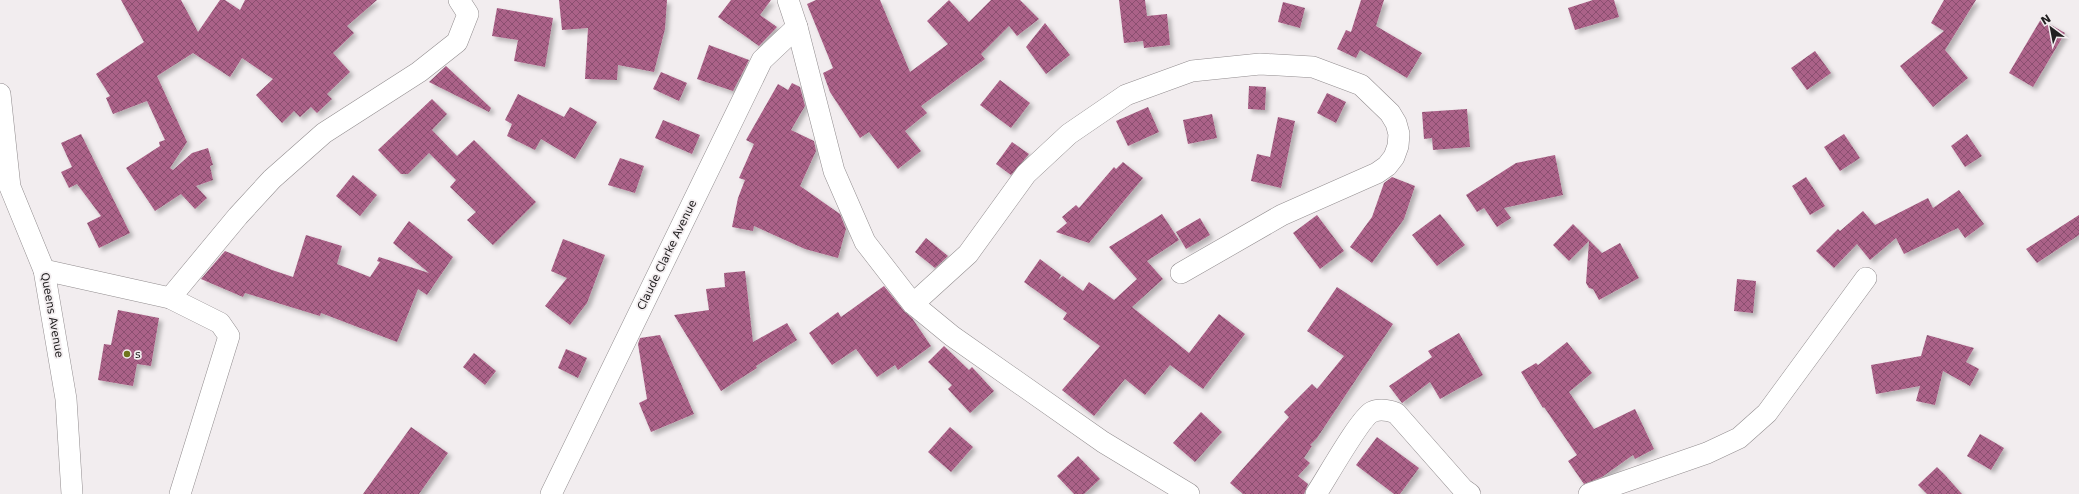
<svg xmlns="http://www.w3.org/2000/svg" width="2079" height="494" viewBox="0 0 2079 494" font-family="'DejaVu Sans',sans-serif">
  <style>
    .building { fill: url(#building-cross-hatch); filter: url(#shadow) }
    .lines { fill: none; stroke-linecap: round; stroke-linejoin: round }
    .street-casing { stroke: #928d8f; stroke-width: 22 }
    .street { stroke: #fff; stroke-width: 21 }
    .poi-dot { fill: #6f751d; stroke: #f2edef; stroke-width: 1.5 }
    .labels { text-anchor: middle; dominant-baseline: central; stroke-width: 3.5; stroke-linejoin: round; paint-order: stroke }
    .street-label { font-size: 11px; fill: #222021; stroke: #f2edef }
    .poi-label { font-size: 11px; fill: #222021; stroke: #f2edef; text-anchor: start }
  </style>
  <defs>
    <pattern id="building-cross-hatch" width="8" height="8" patternUnits="userSpaceOnUse"><rect width="8" height="8" fill="#ab6288"/><path d="M0 0l8 8M0 8l8-8" fill="none" stroke="#8b506f"/></pattern>
    <filter id="shadow"><feDropShadow dx="3.5" dy="3.5" stdDeviation="2" flood-color="#0004"/></filter>
  </defs>
  <rect width="100%" height="100%" fill="#f2edef"/>
  <!-- building -->
  <g class="building">
    <polygon points="121,0 181,0 198,32 220,0 225,0 240,10 245,0 377,0 347,26 354,33 333,53 350,72 327,94 332,99 317,113 311,107 300,117 294,111 282,123 256,95 273,79 242,58 230,77 193,53 157,76 187,142 170,168 173,170 192,153 208,148 213,165 210,166 213,180 196,186 207,198 195,209 181,194 155,211 126,168 160,146 159,142 165,140 147,101 113,114 106,98 110,96 96,74 144,42"/>
    <polygon points="559,0 667,0 665,29 654,72 618,65 617,80 585,79 588,28 562,30"/>
    <polygon points="731,0 771,0 760,15 777,27 759,46 718,17"/>
    <polygon points="816,0 880,0 910,72 948,44 927,21 949,0 969,22 991,0 1020,0 1039,19 1017,36 1009,26 981,54 985,59 921,106 927,113 905,131 921,151 898,169 869,132 860,138 830,92 823,73 833,68 807,4"/>
    <polygon points="1119,0 1145,0 1147,16 1167,14 1170,45 1144,48 1143,41 1124,43"/>
    <polygon points="1361,0 1384,0 1376,26 1422,53 1407,78 1360,50 1356,58 1337,49 1346,30 1351,32"/>
    <polygon points="1593,0 1614,0 1619,17 1575,30 1568,8"/>
    <polygon points="1944,0 1976,0 1945,50 1968,78 1933,107 1900,66 1944,31 1931,23"/>
    <polygon points="1283,2 1305,8 1300,28 1278,22"/>
    <polygon points="497,8 553,18 545,67 514,61 518,40 492,36"/>
    <polygon points="2041,19 2065,33 2033,87 2009,73"/>
    <polygon points="1045,23 1070,55 1046,74 1026,47"/>
    <polygon points="709,45 749,60 733,91 697,79"/>
    <polygon points="1815,51 1831,73 1807,90 1791,68"/>
    <polygon points="446,66 491,108 489,112 429,82"/>
    <polygon points="661,72 687,83 679,101 653,89"/>
    <polygon points="1000,80 1030,103 1011,128 980,105"/>
    <polygon points="792,83 800,87 805,106 791,130 814,141 816,151 800,186 840,214 846,229 838,258 805,249 754,226 753,231 732,227 738,198 745,180 739,178 754,144 746,140 778,84 788,90"/>
    <polygon points="1249,86 1266,87 1265,110 1248,109"/>
    <polygon points="1327,93 1346,102 1336,123 1317,113"/>
    <polygon points="518,94 564,117 570,107 597,122 575,159 541,139 535,150 507,136 512,124 505,120"/>
    <polygon points="432,99 447,114 432,130 457,156 474,140 536,202 493,245 467,220 476,212 450,187 456,180 429,153 408,174 401,174 378,150"/>
    <polygon points="1148,107 1159,132 1128,146 1116,121"/>
    <polygon points="1467,109 1470,147 1433,150 1432,138 1424,139 1422,112"/>
    <polygon points="1212,114 1217,138 1188,144 1183,120"/>
    <polygon points="1278,117 1295,121 1281,188 1251,181 1257,154 1270,157"/>
    <polygon points="663,120 700,135 692,154 655,138"/>
    <polygon points="81,134 130,233 99,248 87,223 101,216 77,184 69,188 61,172 72,167 61,143"/>
    <polygon points="1844,134 1860,158 1840,171 1824,147"/>
    <polygon points="1967,134 1982,156 1965,167 1951,146"/>
    <polygon points="1012,142 1029,154 1011,175 996,164"/>
    <polygon points="1555,155 1563,195 1504,208 1511,218 1497,227 1484,208 1477,212 1466,195 1516,163"/>
    <polygon points="620,158 644,166 635,193 608,185"/>
    <polygon points="1123,162 1143,178 1089,243 1056,232 1067,223 1062,217 1076,205 1079,208 1114,167 1116,169"/>
    <polygon points="353,175 377,195 360,216 336,196"/>
    <polygon points="1392,177 1415,186 1404,219 1372,263 1350,247 1372,217 1384,183"/>
    <polygon points="1806,177 1825,206 1810,215 1792,186"/>
    <polygon points="1959,190 1984,224 1965,238 1958,228 1904,254 1896,238 1870,260 1857,244 1834,268 1816,251 1838,229 1840,231 1863,211 1875,225 1928,198 1933,208"/>
    <polygon points="1162,214 1179,240 1147,261 1163,279 1132,307 1189,353 1219,314 1245,334 1203,389 1170,365 1145,395 1125,379 1094,416 1062,390 1100,346 1063,319 1067,313 1024,282 1040,259 1061,275 1058,280 1063,276 1083,291 1089,282 1114,300 1137,279 1109,247"/>
    <polygon points="1440,214 1465,245 1437,266 1412,235"/>
    <polygon points="1317,215 1344,251 1320,269 1293,233"/>
    <polygon points="2079,215 2079,235 2037,263 2026,249"/>
    <polygon points="1200,218 1210,235 1186,249 1176,232"/>
    <polygon points="409,221 453,257 427,295 418,289 397,342 321,313 320,316 245,293 243,297 201,279 225,251 272,270 293,277 306,235 342,246 337,264 370,277 380,262 377,261 379,257 429,273 393,243"/>
    <polygon points="1573,224 1602,253 1620,243 1639,278 1599,300 1593,289 1589,288 1586,283 1589,241 1569,261 1553,245"/>
    <polygon points="926,238 948,256 935,268 915,252"/>
    <polygon points="563,239 605,255 587,303 570,325 545,306 567,278 551,271"/>
    <polygon points="745,271 753,342 787,323 797,340 756,366 757,368 721,391 674,315 709,310 706,289 725,287 724,273"/>
    <polygon points="1737,279 1756,281 1753,313 1734,311"/>
    <polygon points="884,286 904,311 912,318 931,346 898,370 895,365 877,377 856,349 832,365 809,333 838,312 841,317"/>
    <polygon points="1337,287 1393,324 1317,438 1310,445 1312,446 1304,458 1310,463 1298,476 1308,484 1304,494 1243,494 1230,483 1289,417 1284,412 1312,384 1317,389 1344,356 1307,331"/>
    <polygon points="118,310 159,318 151,366 137,364 133,386 98,380 104,344 111,345"/>
    <polygon points="1459,333 1483,375 1440,399 1430,382 1402,403 1389,386 1432,357 1428,351"/>
    <polygon points="660,335 694,414 651,432 639,403 647,399 638,344 640,338"/>
    <polygon points="1927,335 1974,348 1966,362 1979,369 1970,386 1943,371 1935,405 1916,401 1920,386 1876,394 1871,365 1921,356"/>
    <polygon points="1567,342 1592,373 1569,392 1594,429 1635,409 1654,449 1635,459 1633,455 1602,477 1584,484 1568,461 1577,455 1544,407 1543,408 1521,372 1536,363 1538,365"/>
    <polygon points="944,346 969,370 972,367 994,391 970,413 948,389 952,385 928,362"/>
    <polygon points="566,349 587,358 578,378 558,368"/>
    <polygon points="474,353 496,371 485,385 463,367"/>
    <polygon points="1201,412 1222,432 1195,462 1173,443"/>
    <polygon points="411,427 448,453 419,494 363,494"/>
    <polygon points="950,427 973,447 951,472 928,452"/>
    <polygon points="1980,434 2004,448 1991,470 1967,456"/>
    <polygon points="1377,437 1419,468 1400,494 1394,494 1356,465"/>
    <polygon points="1078,456 1100,479 1084,494 1074,494 1057,476"/>
    <polygon points="1937,467 1945,475 1962,494 1927,494 1918,485"/>
  </g>
  <g class="lines">
    <!-- street casing -->
    <g class="street-casing">
      <g id="street">
        <polyline points="788,0 797,27 834,171 865,242 913,304 952,336 1103,442 1189,494"/>
        <polyline points="0,94 10,187 44,270 66,399 72,494"/>
        <polyline points="44,270 170,298 220,323 229,336 180,494"/>
        <polyline points="170,298 238,216 272,179 324,133 419,72 457,42 468,14 459,0"/>
        <polyline points="913,304 968,254 1026,174 1069,134 1126,95 1192,71 1260,64 1313,67 1361,85 1390,113 1396,123 1399,134 1398,146 1394,157 1387,166 1377,173 1282,215 1181,273"/>
        <polyline points="551,494 762,60 797,27"/>
        <path d="M1316 494C1326 479 1360 418 1372 412 1380 408 1388 410 1396 413L1463 489 1470 494"/>
        <polyline points="1589,494 1707,453 1739,438 1767,413 1866,278"/>
      </g>
    </g>
    <!-- street -->
    <use href="#street" class="street"/>
  </g>
  <!-- markers -->
  <circle class="poi-dot" cx="127" cy="354" r="4"/>
  <g class="labels">
    <!-- street labels -->
    <g class="street-label">
      <text transform="translate(667 255) rotate(-64)">Claude Clarke Avenue</text>
      <text transform="translate(52 315) rotate(80)">Queens Avenue</text>
    </g>
    <!-- poi labels -->
    <g class="poi-label">
      <text x="135" y="354">s</text>
    </g>
  </g>
  <!-- north arrow -->
  <g transform="translate(2051 28) rotate(328)" stroke="#f2edef" stroke-width="3" paint-order="stroke">
  <path d="M0-3L7 15L0 10L-7 15Z" fill="#222021"/>
  <text y="-6" font-size="11" font-weight="bold" text-anchor="middle" fill="#222021">N</text>
  </g>
</svg>
